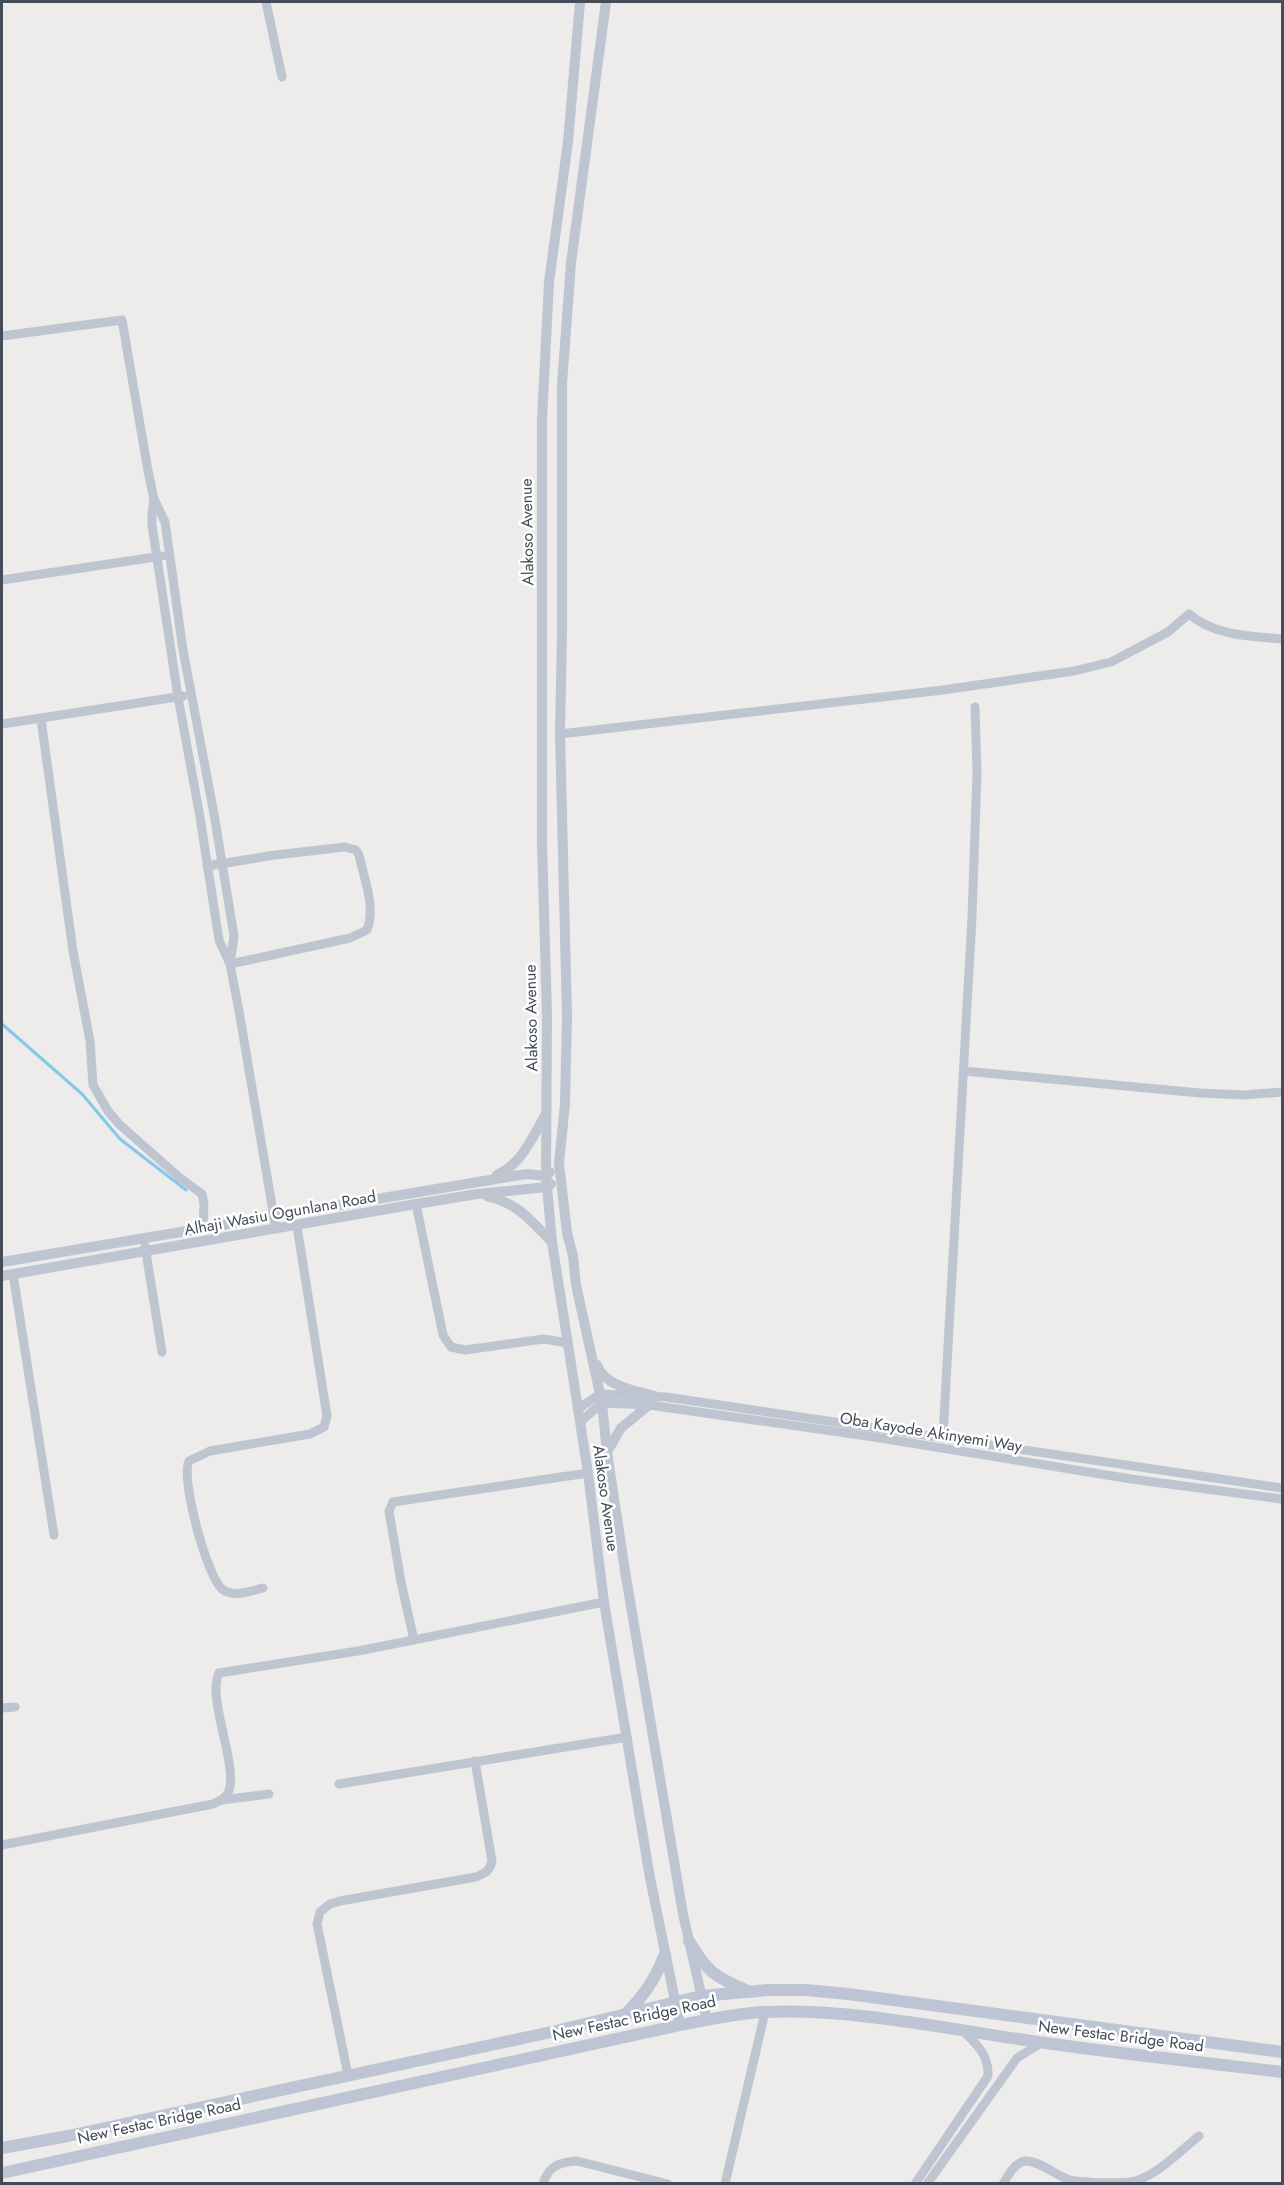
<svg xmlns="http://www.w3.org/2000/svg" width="1284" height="2185" viewBox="0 0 1284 2185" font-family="Jost,sans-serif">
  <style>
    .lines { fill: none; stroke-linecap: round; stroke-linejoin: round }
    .stream { stroke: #84c8eb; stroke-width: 3 }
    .minor { stroke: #bec5d1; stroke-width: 9 }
    .tertiary { stroke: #bec5d1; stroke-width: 10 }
    .secondary { stroke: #bdc5d5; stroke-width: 12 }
    .labels { text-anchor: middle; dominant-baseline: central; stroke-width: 5; stroke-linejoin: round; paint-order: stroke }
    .street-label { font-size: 16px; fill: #444c58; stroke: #fff }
  </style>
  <rect width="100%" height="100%" fill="#eeebeb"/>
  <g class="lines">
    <!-- stream -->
    <polyline class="stream" points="2,1024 82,1094 120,1139 186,1190"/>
    <!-- minor -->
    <g class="minor">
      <polyline points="266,2 282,77"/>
      <polyline points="2,336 122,320 148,471 154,499 165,522 183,650 214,814 234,936 230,964"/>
      <polyline points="154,499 152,515 152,525 178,697 200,817 219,940 230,964 239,1011 276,1229"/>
      <polyline points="2,580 162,556"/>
      <polyline points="41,719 73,951 90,1041 93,1085 108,1111 119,1124 179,1177 202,1194 204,1204 203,1227"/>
      <polyline points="2,724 183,696"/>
      <path d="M560 734 943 690 1074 671 1111 662 1168 632 1189 614C1215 636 1250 636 1282 639"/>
      <path d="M207 866 275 855 345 847 356 850 359 855C364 879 376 906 367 930L350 938 230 964"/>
      <polyline points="964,1071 1200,1093 1243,1095 1282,1092"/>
      <polyline points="416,1204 443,1335 451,1347 465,1350 544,1339 568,1343"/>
      <polyline points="145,1246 162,1352"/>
      <polyline points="13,1274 54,1535"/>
      <polyline points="578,1409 600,1394 666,1397 1282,1488"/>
      <polyline points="580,1422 602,1403 649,1405 874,1437 1131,1479 1282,1499"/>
      <polyline points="943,1436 972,917 977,773 975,707"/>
      <path d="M263 1588C251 1591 233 1598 222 1589 207 1577 180 1477 189 1461L210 1451 310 1434 324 1427 327 1416 297 1226"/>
      <polyline points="414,1640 401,1582 389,1511 393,1502 588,1473"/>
      <polyline points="2,1708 15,1707"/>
      <polyline points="339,1784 627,1737"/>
      <polyline points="222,1800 269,1794"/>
      <path d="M2 1845 213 1804C219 1801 225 1799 228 1793 240 1768 206 1699 219 1673L358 1651 604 1602"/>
      <path d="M348 2075 317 1924 320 1912 330 1904 340 1901 476 1877C485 1873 490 1871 492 1861L475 1761"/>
      <path d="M543 2184C548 2166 560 2162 577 2161L668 2184"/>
      <polyline points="725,2184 765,2012"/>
      <path d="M915 2184 988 2076C989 2055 976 2043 962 2030"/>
      <polyline points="927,2184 1017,2058 1041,2043"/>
      <path d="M1003 2184C1008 2176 1014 2163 1025 2161 1038 2160 1054 2174 1067 2179 1078 2183 1123 2184 1135 2181 1159 2174 1180 2151 1199 2136"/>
    </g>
    <!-- tertiary -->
    <g class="tertiary">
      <polyline points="580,2 568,142 549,282 542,420 542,843 547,1016 546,1176 552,1242 588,1473 604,1602 650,1878 680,2025"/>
      <polyline points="606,2 571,263 562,384 562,630 560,734 567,1016 565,1104 559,1163 567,1233 573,1256 576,1285 602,1403 607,1452 625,1571 683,1914 707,2020"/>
      <path d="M497 1175C523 1163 532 1137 546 1114"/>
      <path d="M487 1196C518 1203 530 1220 552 1242"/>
      <polyline points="2,1262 514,1176 527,1174 546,1176 550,1172"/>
      <polyline points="2,1276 416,1204 477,1194 547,1187 551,1184"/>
      <path d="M597 1365C604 1386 636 1391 655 1396"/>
      <polyline points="607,1452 621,1428 649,1405"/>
    </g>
    <!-- secondary -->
    <g class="secondary">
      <path d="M689 1941C706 1970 714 1977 746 1990"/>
      <path d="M625 2015C645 1994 655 1980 665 1954"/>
      <polyline points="2,2148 68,2136 556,2031 701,1996 768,1990 806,1990 848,1994 1282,2052"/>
      <path d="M2 2173 680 2025C708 2020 736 2013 765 2012 854 2008 951 2030 1039 2042 1120 2054 1202 2062 1282 2072"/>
    </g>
  </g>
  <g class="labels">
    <!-- street labels -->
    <g class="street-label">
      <text transform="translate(527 532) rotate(-91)">Alakoso Avenue</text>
      <text transform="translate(531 1018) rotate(-91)">Alakoso Avenue</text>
      <text transform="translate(280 1213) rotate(-10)">Alhaji Wasiu Ogunlana Road</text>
      <text transform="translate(931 1432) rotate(9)">Oba Kayode Akinyemi Way</text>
      <text transform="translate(606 1498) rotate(82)">Alakoso Avenue</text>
      <text transform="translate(634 2018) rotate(-12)">New Festac Bridge Road</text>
      <text transform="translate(1121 2036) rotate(7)">New Festac Bridge Road</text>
      <text transform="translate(159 2121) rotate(-12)">New Festac Bridge Road</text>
    </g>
  </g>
  <!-- border -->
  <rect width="1284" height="2185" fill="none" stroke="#444c58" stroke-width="6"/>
</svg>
